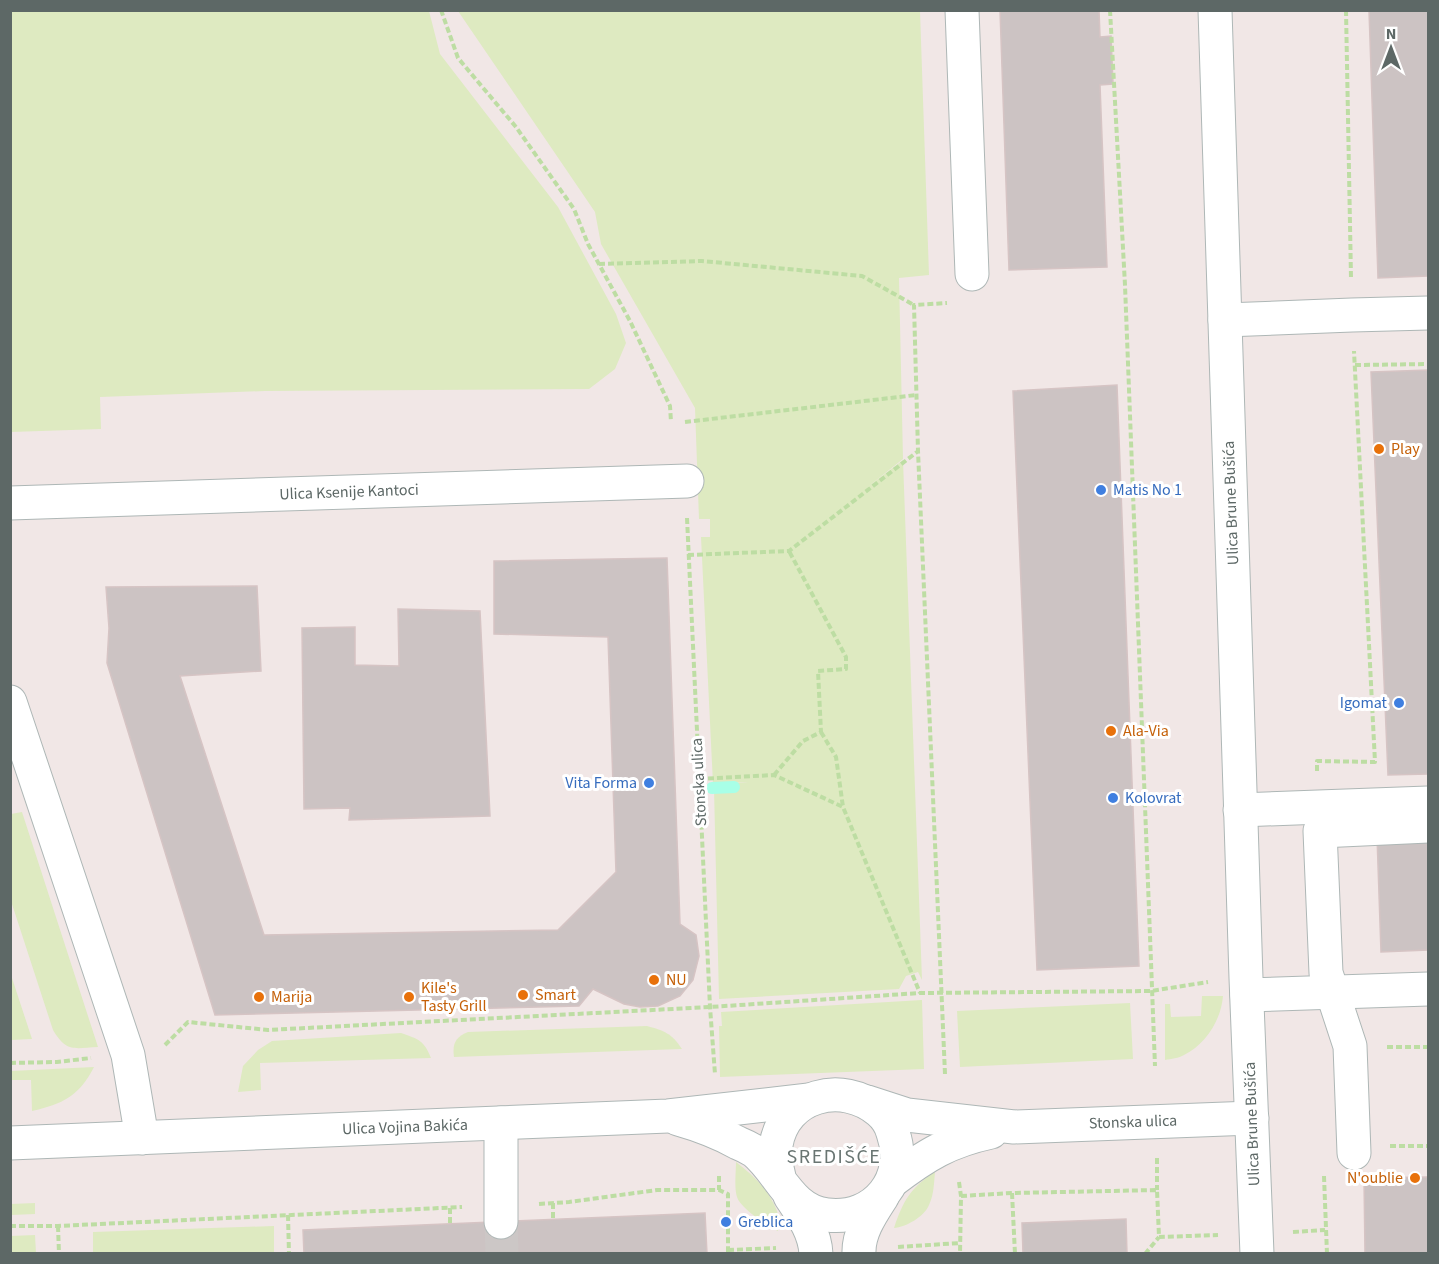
<svg xmlns="http://www.w3.org/2000/svg" width="1439" height="1264" viewBox="0 0 1439 1264" font-family="'Source Sans 3',sans-serif">
  <style>
    .green { fill: #deeac1 }
    .lines { fill: none; stroke-linecap: round; stroke-linejoin: round }
    .stream { stroke: #a8ffe7; stroke-width: 12 }
    .building { fill: #ccc3c3; stroke: #d6c4c4; stroke-width: 1.5 }
    .minor-tunnel { stroke: #ccc7c6; stroke-width: 33; stroke-dasharray: 33 16; stroke-linecap: butt }
    .minor-casing { stroke: #aeb7b6; stroke-width: 35 }
    .path { stroke: #bddda3; stroke-width: 4; stroke-dasharray: 6 3; stroke-linecap: butt }
    .minor { stroke: #fff; stroke-width: 33 }
    .food-dot { fill: #e8710a; stroke: #fff; stroke-width: 2 }
    .shop-dot { fill: #3f7fe0; stroke: #fff; stroke-width: 2 }
    .labels { text-anchor: middle; dominant-baseline: central; stroke-width: 6; stroke-linejoin: round; paint-order: stroke }
    .food-label { font-size: 16px; fill: #c56008; stroke: #fff; text-anchor: start }
    .shop-label { font-size: 16px; fill: #366cbe; stroke: #fff; text-anchor: start }
    .street-label { font-size: 16px; fill: #5d6866; stroke: #fff }
    .quarter-label { font-size: 20px; letter-spacing: 1.5px; fill: #697572; stroke: #fff }
  </style>
  <rect width="100%" height="100%" fill="#f1e7e6"/>
  <!-- green -->
  <g class="green">
    <polygon points="10,11 429,11 440,54 558,207 616,314 626,343 615,369 589,389 265,391 100,397 101,429 11,432"/>
    <polygon points="458,11 920,11 929,275 899,278 903,459 865,489 903,460 922,980 918,972 906,976 899,989 719,999 714,789 732,788 732,790 736,790 737,783 748,782 713,784 701,537 710,537 710,519 699,519 695,408 601,244 595,212"/>
    <path d="M22 812 98 1047C74 1048 67 1053 53 1030L11 901V814Z"/>
    <polygon points="11,975 32,1039 11,1040"/>
    <path d="M1202 996H1223C1221 1020 1206 1044 1184 1055 1179 1058 1171 1059 1165 1060V1004H1170L1171 1017 1201 1016Z"/>
    <polygon points="922,1000 924,1069 720,1077 719,1026 722,1026 721,1012"/>
    <polygon points="1130,1003 1133,1059 960,1067 957,1011"/>
    <path d="M647 1026C665 1031 671 1033 682 1049L454 1057C452 1043 456 1037 468 1032Z"/>
    <path d="M401 1033C418 1039 424 1040 431 1058L260 1063 261 1090 238 1092 243 1066 258 1050 272 1041Z"/>
    <path d="M94 1067C79 1096 63 1104 32 1111L31 1080H11V1071Z"/>
    <path d="M736 1162C753 1175 770 1191 777 1211 779 1217 778 1225 778 1231 768 1226 740 1208 737 1197 734 1188 736 1172 736 1162Z"/>
    <path d="M935 1172C934 1182 934 1195 929 1205 924 1217 906 1227 894 1228 903 1201 911 1187 935 1172Z"/>
    <polygon points="35,1203 35,1214 11,1215 11,1204"/>
    <polygon points="274,1226 274,1253 93,1253 93,1232"/>
    <polygon points="35,1235 36,1253 11,1253 11,1236"/>
  </g>
  <g class="lines">
    <!-- stream -->
    <polyline class="stream" points="712,788 734,787"/>
  </g>
  <!-- building -->
  <g class="building">
    <polygon points="1000,10 1099,10 1100,37 1111,36 1113,84 1100,85 1107,267 1009,270"/>
    <polygon points="1369,10 1428,10 1428,276 1378,278"/>
    <polygon points="1428,370 1428,774 1388,775 1371,372"/>
    <polygon points="1117,385 1139,966 1037,970 1013,391"/>
    <polygon points="667,558 680,924 696,935 699,956 693,980 680,996 658,1006 640,1007 624,1004 593,989 579,1006 215,1015 107,663 109,628 106,587 257,586 261,671 180,676 264,935 558,930 616,872 608,637 494,634 494,561"/>
    <polygon points="398,609 480,611 490,816 349,820 350,808 304,809 302,628 355,627 355,665 399,666"/>
    <polygon points="1428,835 1428,950 1381,952 1377,836"/>
    <polygon points="1428,1177 1428,1254 1365,1254 1364,1178"/>
    <polygon points="705,1213 707,1254 304,1254 303,1230"/>
    <polygon points="1126,1219 1127,1254 1023,1254 1022,1223"/>
  </g>
  <g class="lines">
    <!-- minor-tunnel -->
    <polyline class="minor-tunnel" points="501,1222 502,1254"/>
    <!-- minor casing -->
    <g class="minor-casing">
      <g id="minor">
        <polyline points="962,10 972,274"/>
        <polyline points="1215,10 1246,978 1257,1254"/>
        <polyline points="1225,320 1352,315 1428,313"/>
        <polyline points="10,503 687,481"/>
        <polyline points="10,702 128,1055 142,1138"/>
        <polyline points="1240,810 1428,803"/>
        <polyline points="1247,995 1428,989"/>
        <polyline points="867,1102 907,1115 1014,1127 1252,1118"/>
        <path d="M678 1119C699 1125 718 1132 738 1143 743 1145 749 1148 754 1151 780 1172 790 1211 827 1215 875 1221 909 1178 893 1133 891 1125 885 1116 879 1111 842 1080 784 1095 776 1145 774 1158 777 1168 780 1181"/>
        <polyline points="501,1123 501,1222"/>
        <polyline points="10,1143 668,1116 809,1100"/>
        <polyline points="1354,1153 1350,1046 1326,973 1320,831 1428,826"/>
        <path d="M892 1181C926 1155 949 1141 991 1132"/>
        <path d="M790 1196C802 1214 815 1232 816 1254"/>
        <path d="M859 1254C858 1233 871 1214 882 1197"/>
      </g>
    </g>
    <!-- path -->
    <g class="path">
      <polyline points="441,10 458,58 516,127 574,209 588,244 630,321 670,406 671,422"/>
      <polyline points="1110,10 1125,285 1155,1066"/>
      <polyline points="1346,10 1351,278"/>
      <polyline points="599,264 702,261 862,276 914,305"/>
      <polyline points="1355,365 1428,364"/>
      <polyline points="685,422 916,395"/>
      <polyline points="687,518 710,1007 715,1074"/>
      <polyline points="688,555 789,551 917,452"/>
      <polyline points="821,732 836,757 843,807"/>
      <polyline points="1317,771 1317,761 1375,762 1354,351"/>
      <polyline points="774,775 803,741 821,732 818,671 846,669 846,657 789,551"/>
      <polyline points="699,779 774,775 843,807 920,993"/>
      <polyline points="165,1045 188,1022 268,1030 710,1007 920,993 1151,991 1208,982"/>
      <polyline points="1387,1047 1428,1047"/>
      <polyline points="10,1063 57,1062 91,1058"/>
      <polyline points="945,1074 918,451 914,305 947,303"/>
      <polyline points="1390,1146 1428,1146"/>
      <polyline points="1157,1158 1157,1190"/>
      <polyline points="719,1176 719,1190"/>
      <polyline points="1324,1176 1327,1254"/>
      <polyline points="959,1182 961,1196 960,1254"/>
      <polyline points="1012,1193 1015,1254"/>
      <polyline points="961,1196 1012,1193 1157,1190 1159,1237 1218,1235"/>
      <polyline points="553,1203 553,1219"/>
      <polyline points="539,1204 569,1202 657,1190 719,1190 728,1194 728,1254"/>
      <polyline points="450,1208 450,1224"/>
      <polyline points="288,1215 289,1254"/>
      <polyline points="10,1226 58,1226 462,1207"/>
      <polyline points="58,1226 59,1254"/>
      <polyline points="1293,1232 1325,1230"/>
      <polyline points="898,1247 960,1243"/>
      <polyline points="728,1250 776,1248"/>
      <polyline points="1145,1254 1159,1237"/>
    </g>
    <!-- minor -->
    <use href="#minor" class="minor"/>
  </g>
  <!-- markers -->
  <g class="food-dot">
    <circle cx="1379" cy="449" r="6"/>
    <circle cx="1111" cy="731" r="6"/>
    <circle cx="654" cy="980" r="6"/>
    <circle cx="523" cy="995" r="6"/>
    <circle cx="259" cy="997" r="6"/>
    <circle cx="409" cy="997" r="6"/>
    <circle cx="1415" cy="1178" r="6"/>
  </g>
  <g class="shop-dot">
    <circle cx="1101" cy="490" r="6"/>
    <circle cx="1399" cy="703" r="6"/>
    <circle cx="649" cy="783" r="6"/>
    <circle cx="1113" cy="798" r="6"/>
    <circle cx="726" cy="1222" r="6"/>
  </g>
  <g class="labels">
    <!-- food labels -->
    <g class="food-label">
      <text x="1391" y="449">Play</text>
      <text x="1123" y="731">Ala-Via</text>
      <text x="666" y="980">NU</text>
      <text x="421" y="988">Kile's<tspan x="421" dy="18">Tasty Grill</tspan></text>
      <text x="535" y="995">Smart</text>
      <text x="271" y="997">Marija</text>
      <text x="1403" y="1178" text-anchor="end">N'oublie</text>
    </g>
    <!-- shop labels -->
    <g class="shop-label">
      <text x="1113" y="490">Matis No 1</text>
      <text x="1387" y="703" text-anchor="end">Igomat</text>
      <text x="637" y="783" text-anchor="end">Vita Forma</text>
      <text x="1125" y="798">Kolovrat</text>
      <text x="738" y="1222">Greblica</text>
    </g>
    <!-- street labels -->
    <g class="street-label">
      <text transform="translate(349 492) rotate(-2)">Ulica Ksenije Kantoci</text>
      <text transform="translate(1231 503) rotate(-92)">Ulica Brune Bušića</text>
      <text transform="translate(699 782) rotate(-93)">Stonska ulica</text>
      <text transform="translate(1133 1122) rotate(-2)">Stonska ulica</text>
      <text transform="translate(1252 1124) rotate(-92)">Ulica Brune Bušića</text>
      <text transform="translate(405 1127) rotate(-2)">Ulica Vojina Bakića</text>
    </g>
    <!-- quarter labels -->
    <g class="quarter-label">
      <text x="834" y="1157">SREDIŠĆE</text>
    </g>
  </g>
  <!-- border -->
  <rect width="1439" height="1264" fill="none" stroke="#5d6866" stroke-width="24"/>
  <!-- north arrow -->
  <g transform="translate(1391 48)" stroke="#ffffff" stroke-width="4.5" paint-order="stroke">
  <path d="M0-4.5L10 22L0 15L-10 22Z" fill="#5d6866"/>
  <text y="-9" font-size="16" font-weight="bold" text-anchor="middle" fill="#5d6866">N</text>
  </g>
</svg>
